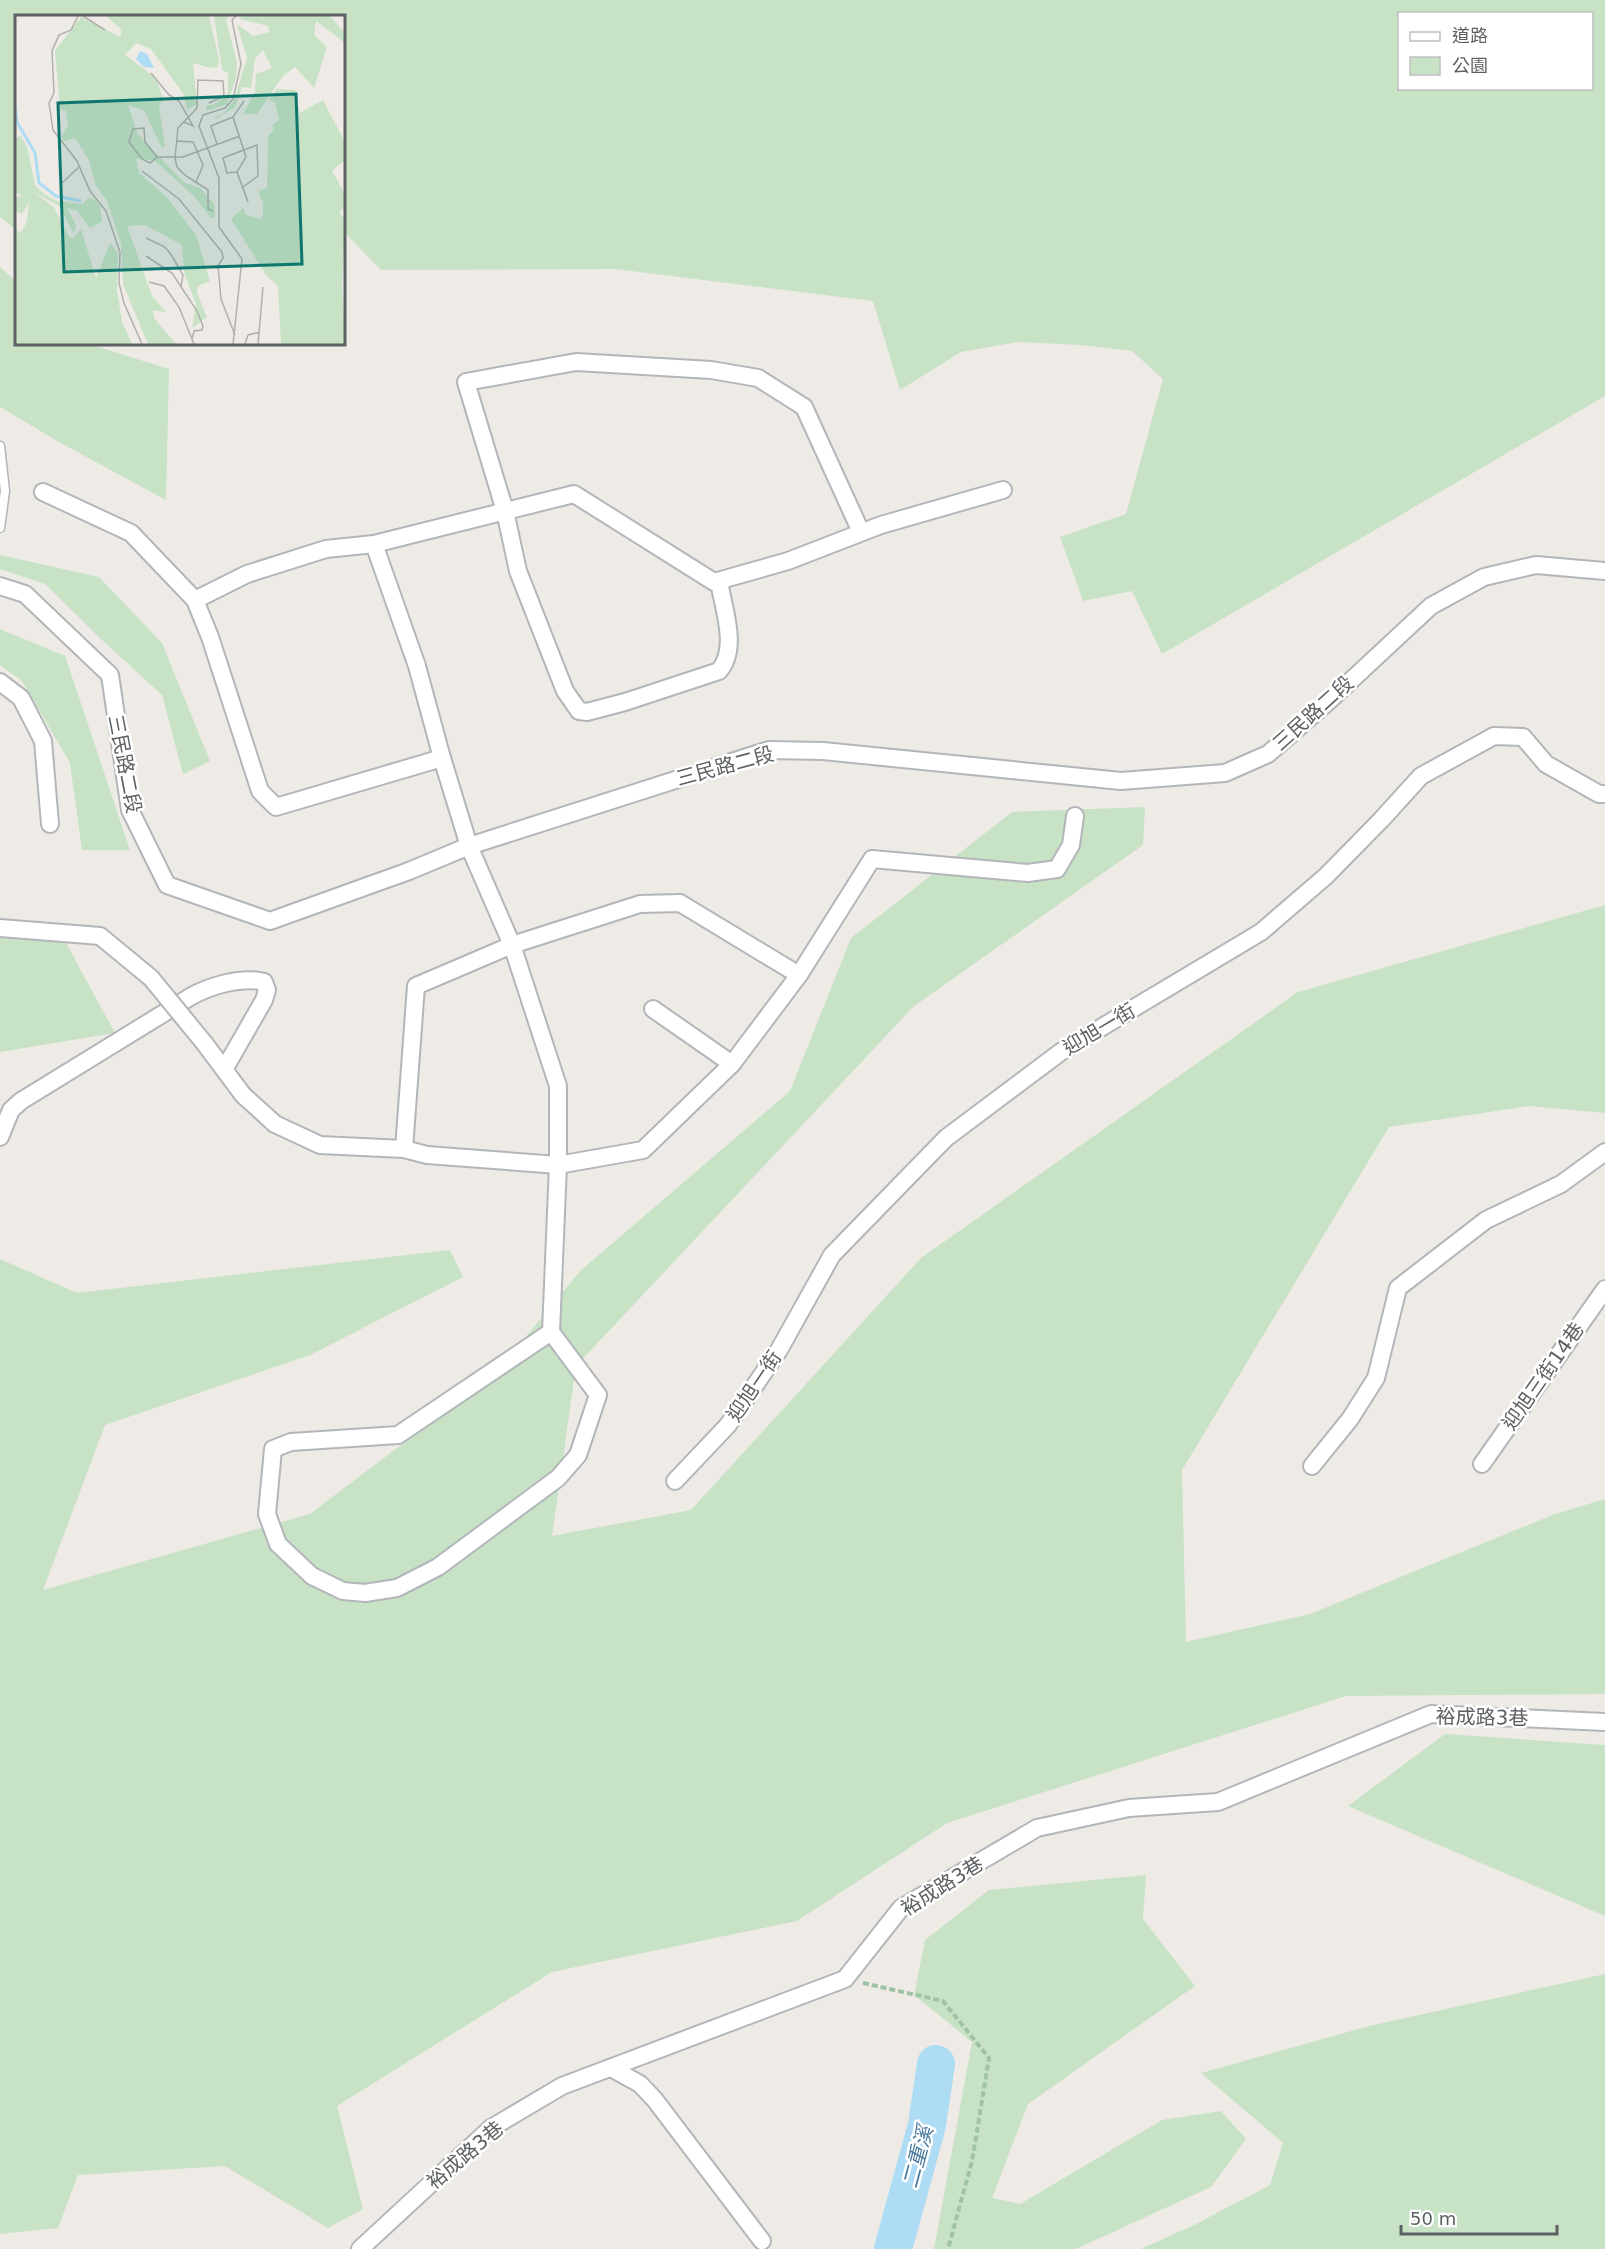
<svg xmlns="http://www.w3.org/2000/svg" width="1605" height="2249" viewBox="0 0 1605 2249" font-family="'DejaVu Sans','Noto Sans TC',sans-serif">
  <style>
    .green { fill: #c8e2c5; fill-rule: evenodd }
    .lines { fill: none; stroke-linecap: round; stroke-linejoin: round }
    .river { stroke: #afdcf5; stroke-width: 38 }
    .service-casing { stroke: #b3b6b9; stroke-width: 11 }
    .minor-casing { stroke: #b3b6b9; stroke-width: 20 }
    .path { stroke: #9fc3a6; stroke-width: 4; stroke-dasharray: 6 3; stroke-linecap: butt }
    .service { stroke: #fff; stroke-width: 8 }
    .minor { stroke: #fff; stroke-width: 16 }
    .minor-bridge-casing { stroke: #b3b6b9; stroke-width: 20; stroke-linecap: butt }
    .minor-bridge { stroke: #fff; stroke-width: 16 }
    .labels { text-anchor: middle; dominant-baseline: central; stroke-width: 5; stroke-linejoin: round; paint-order: stroke }
    .street-label { font-size: 20px; fill: #5d6164; stroke: #fff }
    .water-label { font-size: 21px; font-style: italic; fill: #4a7a9d; stroke: #fff }
    .inset-river { fill: none; stroke: #afdcf5; stroke-width: 3 }
    .inset-road { fill: none; stroke: #b0b0ae; stroke-width: 1.5 }
    .view { fill: #0f766e; fill-opacity: 0.15; stroke: #0f766e; stroke-width: 3 }
    .inset-edge { fill: none; stroke: #5d6164; stroke-width: 3 }
  </style>
  <rect width="100%" height="100%" fill="#eeebe6"/>
  <!-- green -->
  <g class="green">
    <path d="M0 0H1605V396L1162 654 1132 591 1083 601 1060 537 1126 514 1163 379 1132 351 1081 345 1018 342 961 352 900 390 873 301 615 269 381 270 344 232V16H16V230L0 217ZM1400 14H1592V88H1400Z"/>
    <polygon points="0,267 16,281 16,344 89,344 169,369 166,500 59,442 0,407"/>
    <polygon points="0,555 99,577 162,643 210,761 183,774 162,695 102,640 45,584 0,569"/>
    <polygon points="0,629 65,656 130,850 82,850 70,763 22,681 0,665"/>
    <polygon points="1145,807 1143,845 914,1006 576,1366 552,1536 691,1510 921,1258 1298,992 1605,905 1605,1113 1529,1106 1389,1127 1182,1470 1186,1642 1310,1614 1555,1514 1605,1499 1605,1694 1346,1696 947,1823 797,1921 552,1972 337,2106 363,2209 328,2228 225,2166 78,2175 58,2228 0,2234 0,1259 77,1293 450,1250 463,1277 310,1355 105,1425 43,1590 310,1514 497,1372 580,1271 790,1091 851,938 1012,812"/>
    <polygon points="0,925 60,932 115,1033 0,1052"/>
    <polygon points="1445,1734 1605,1745 1605,1916 1348,1806"/>
    <polygon points="1146,1875 1143,1919 1195,1986 1028,2104 992,2198 1020,2204 1162,2120 1221,2111 1246,2139 1211,2187 1076,2249 934,2249 972,2042 914,1995 925,1940 989,1890"/>
    <polygon points="1605,1974 1605,2249 1141,2249 1196,2224 1270,2185 1283,2143 1201,2073 1369,2026"/>
  </g>
  <g class="lines">
    <!-- river -->
    <polyline class="river" points="893,2249 927,2125 936,2064"/>
    <!-- service casing -->
    <g class="service-casing">
      <polyline id="service" points="0,446 5,491 0,528"/>
    </g>
    <!-- minor casing -->
    <g class="minor-casing">
      <g id="minor">
        <polyline points="43,492 131,533 195,600 247,574 326,549 374,544 574,494 714,582 788,561 881,525 1003,490"/>
        <polyline points="374,544 417,666 442,758 469,846 512,945 558,1086 558,1165 551,1332 598,1395 578,1455 558,1478 438,1567 397,1588 365,1593 343,1591 312,1576 278,1544 267,1514 273,1449 291,1442 398,1435 551,1332"/>
        <path d="M719 581C723 608 739 648 719 671L625 702 587 712 579 711 565 691 518 571 505 511 466 382 576 362 711 370 758 378 804 407 861 532"/>
        <polyline points="0,586 25,594 110,675 130,810 167,885 270,921 409,871 469,846 769,750 823,751 1121,781 1225,773 1268,754 1330,700 1431,606 1484,577 1536,565 1605,571"/>
        <polyline points="195,600 210,637 260,791 276,807 442,758"/>
        <polyline points="0,682 21,698 43,741 50,824"/>
        <polyline points="0,928 100,936 151,978"/>
        <polyline points="653,1009 732,1064"/>
        <polyline points="205,1044 243,1095 275,1124 320,1145 404,1149 427,1155 558,1165 643,1150 732,1064 799,975 872,859 1028,873 1057,869 1071,845 1075,816"/>
        <path d="M0 1137 11 1110 21 1101 190 997C209 986 242 976 264 982L267 990 264 1000 225 1068"/>
        <polyline points="404,1149 416,986 512,945 640,904 680,903 799,975"/>
        <polyline points="1482,1464 1605,1289"/>
        <polyline points="1312,1466 1350,1419 1376,1378 1398,1288 1486,1220 1561,1184 1605,1152"/>
        <polyline points="675,1481 728,1425 779,1350 832,1255 946,1138 1062,1051 1261,932 1326,876 1381,820 1421,776 1494,736 1523,737 1546,764 1599,794 1605,794"/>
        <polyline points="611,2068 640,2084 655,2100 762,2241"/>
        <polyline points="360,2249 491,2128 562,2086 845,1979 901,1908 1037,1828 1129,1808 1218,1802 1431,1714 1605,1722"/>
      </g>
    </g>
    <!-- path -->
    <polyline class="path" points="863,1983 943,2001 989,2058 972,2161 948,2249"/>
    <!-- service -->
    <use href="#service" class="service"/>
    <!-- minor -->
    <use href="#minor" class="minor"/>
    <!-- minor-bridge casing -->
    <g class="minor-bridge-casing">
      <polyline id="minor-bridge" points="151,978 205,1044"/>
    </g>
    <!-- minor-bridge -->
    <use href="#minor-bridge" class="minor-bridge"/>
  </g>
  <g class="labels">
    <!-- street labels -->
    <g class="street-label">
      <text transform="translate(1313 713) rotate(-42)">三民路二段</text>
      <text transform="translate(125 764) rotate(79)">三民路二段</text>
      <text transform="translate(725 766) rotate(-15)">三民路二段</text>
      <text transform="translate(1099 1029) rotate(-31)">迎旭一街</text>
      <text transform="translate(1543 1376) rotate(-55)">迎旭三街14巷</text>
      <text transform="translate(754 1386) rotate(-56)">迎旭一街</text>
      <text transform="translate(1482 1717) rotate(1)">裕成路3巷</text>
      <text transform="translate(942 1886) rotate(-32)">裕成路3巷</text>
      <text transform="translate(465 2155) rotate(-40)">裕成路3巷</text>
    </g>
    <!-- water labels -->
    <g class="water-label">
      <text transform="translate(918 2157) rotate(-75)">二重溪</text>
    </g>
  </g>
  <!-- overview -->
  <g transform="translate(15 15)">
    <rect width="330" height="330" fill="#eeebe6"/>
    <path d="M91 1H194L204 45 203 52 196 53 178 48 182 89 172 95 169 80 136 34 121 28 110 40 141 63 148 83 144 92 150 131 147 133 139 117 130 96 113 90 122 118 168 167 185 173 199 189 200 203H196L178 180 139 145 121 144 124 158 151 181 181 220 195 266 183 271 182 278 192 302 177 313 181 289 169 257 167 230 130 210 112 211 137 281 151 297 138 295 139 303 161 329H133L108 269 106 228 92 186 81 171 74 145 60 123 49 126 46 122 53 111 51 96 45 94 40 36 66 2 105 22 107 15ZM199 1H215L211 5 222 47 221 63 212 89 191 96V91L200 89 213 78V58L207 55ZM228 1H315L330 18V28L301 6 299 20 312 32 299 73 280 52 268 61 242 99H228L240 77 241 59 257 53 248 35 240 44 236 73 227 72 220 92 201 104 200 102 208 99 219 86 232 43 222 9 238 21 255 17 253 11 224 4ZM262 74 280 75 285 98 308 85 330 127V145L317 156 330 179V191L324 198 330 204 327 271 330 329H266L263 271 251 260 216 204 228 193 231 200 245 204 248 200V188L243 176 252 173 253 121 259 115 257 110 264 105 260 87 254 85ZM5 121 12 131 20 170 28 178 41 186 68 189 73 183 79 184 85 191 87 207 75 213 62 196 52 193 61 210 59 219 44 191 17 176 39 192 54 222 59 223 66 214 81 263 95 228 103 238 102 276 107 307 117 329H0V214L6 218 12 206 14 187 7 199 0 196V182L7 181 0 177V123Z" fill="#c8e2c5"/>
    <path d="M125 36 132 39 139 53 129 52 121 44Z" fill="#afdcf5"/>
    <path class="inset-river" d="M0 93 2 107 20 138 24 168 41 181 66 186"/>
    <path class="inset-road" d="M63 1 56 15 44 20 37 36 39 78 34 88 38 115 62 146 75 176 91 196 105 237 104 268 109 288 127 329M68 1 90 15M136 58 154 80 164 86 178 111 169 107M229 86 218 102 231 142 222 157 233 187M194 88 209 81 208 66 183 65 182 93 163 113 160 143 162 152 171 161 193 175V194L198 196M161 126 178 127 188 150 181 167M202 129 196 111 218 102M142 142 130 127 129 113 118 114 114 127 127 144 135 148 142 142H168L225 121M127 156 164 184 207 237 208 243 203 251 206 284 220 320M222 157 212 158 208 143 242 130 243 161 228 172M47 168 64 152M131 223 150 232 157 241 168 260 166 271M131 241 157 258 182 296 188 311 187 315 179 316 177 324M134 267 149 271 164 292 179 329M218 329 227 244 204 212V163L184 111 188 100 210 93 218 84 226 49 217 5 221 1M230 329 233 320 245 317M243 329 248 272"/>
    <path class="view" d="M281 79 287 249 49 257 43 88Z"/>
    <rect width="330" height="330" class="inset-edge"/>
  </g>
  <!-- legend -->
  <rect x="1398" y="12" width="195" height="78" fill="#ffffff" stroke="#bec0c1" stroke-width="1.5"/>
  <rect x="1410" y="32" width="30" height="9" fill="#ffffff" stroke="#bec0c1" stroke-width="1.5"/>
  <text x="1452" y="42" font-size="18" fill="#5d6164">道路</text>
  <rect x="1410" y="57" width="30" height="18" fill="#c8e2c5" stroke="#bec0c1" stroke-width="1.5"/>
  <text x="1452" y="72" font-size="18" fill="#5d6164">公園</text>
  <!-- scale -->
  <path d="M1401 2225v9h156v-9" fill="none" stroke="#5d6164" stroke-width="3"/>
  <text x="1410" y="2225" font-size="18" fill="#5d6164" stroke="#ffffff" stroke-width="4.5" paint-order="stroke">50 m</text>
</svg>
